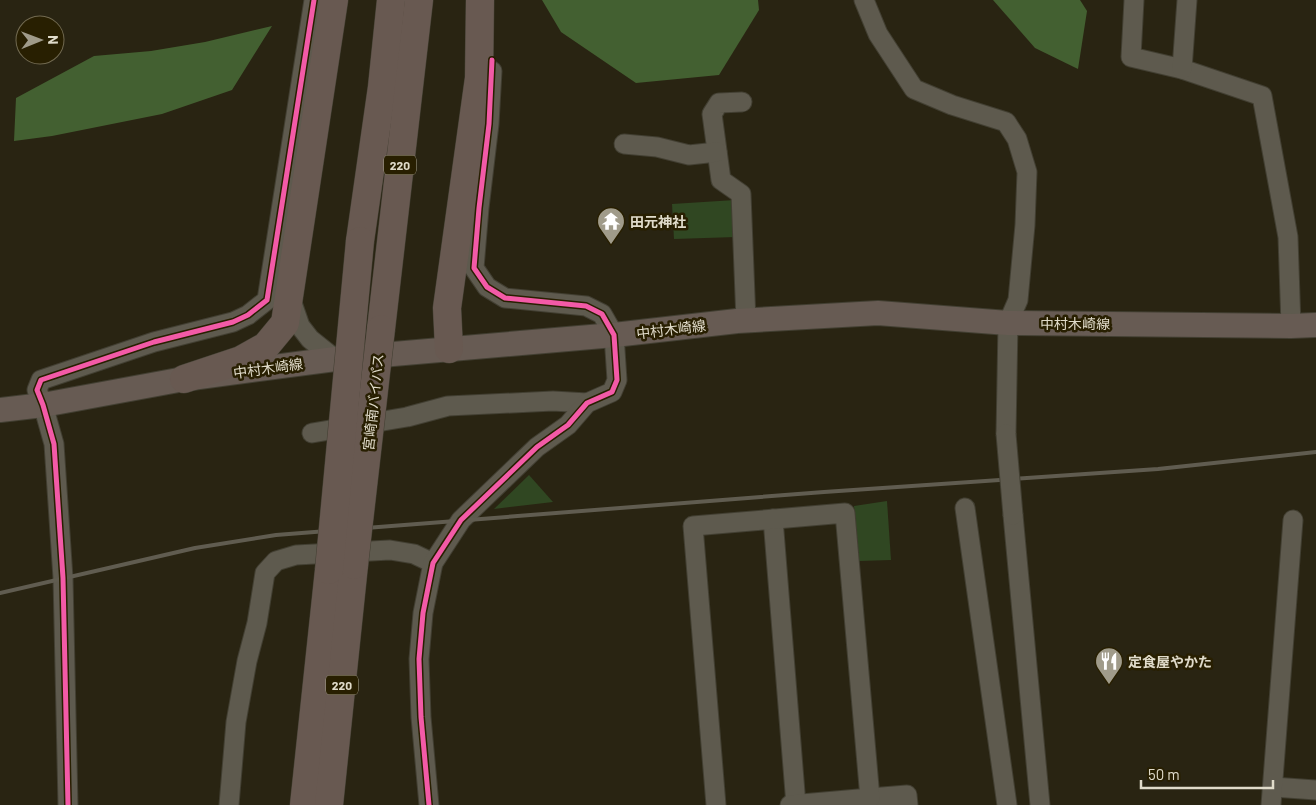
<svg xmlns="http://www.w3.org/2000/svg" width="1316" height="805" viewBox="0 0 1316 805" font-family="Barlow,'Noto Sans JP',sans-serif">
  <style>
    .green { fill: #304722 }
    .forest { fill: #436031 }
    .lines { fill: none; stroke-linecap: round; stroke-linejoin: round }
    .minor-casing { stroke: #423f32; stroke-width: 21 }
    .major-casing { stroke: #423f32; stroke-width: 26 }
    .highway-casing { stroke: #423f32; stroke-width: 29 }
    .minor { stroke: #5e5a4e; stroke-width: 19 }
    .major { stroke: #675b53; stroke-width: 24 }
    .highway { stroke: #685951; stroke-width: 28 }
    .rail { stroke: #605c50; stroke-width: 4 }
    .minor-bridge-casing { stroke: #423f32; stroke-width: 21; stroke-linecap: butt }
    .highway-bridge-casing { stroke: #423f32; stroke-width: 29; stroke-linecap: butt }
    .minor-bridge { stroke: #5e5a4e; stroke-width: 19 }
    .highway-bridge { stroke: #685951; stroke-width: 28 }
    .cycleway-casing { stroke: #281f01; stroke-width: 8 }
    .cycleway { stroke: #f35aa7; stroke-width: 5 }
    .labels { text-anchor: middle; dominant-baseline: central; stroke-width: 5; stroke-linejoin: round; paint-order: stroke }
    .shield { fill: #281f01; stroke: #a9a38e; stroke-width: 1 }
    .shield-label { font-size: 12px; font-weight: bold; fill: #e0dbca }
    .poi-label { font-size: 14px; font-weight: bold; fill: #e0dbca; stroke: #281f01; text-anchor: start }
    .street-label { font-size: 14px; fill: #e0dbca; stroke: #281f01 }
  </style>
  <rect width="100%" height="100%" fill="#292412"/>
  <!-- green -->
  <g class="green">
    <polygon points="735,200 736,237 674,239 672,204"/>
    <polygon points="529,475 553,502 494,509"/>
    <polygon points="887,501 891,560 859,561 854,506"/>
  </g>
  <!-- forest -->
  <g class="forest">
    <polygon points="542,0 758,0 759,10 719,75 636,83 561,32"/>
    <polygon points="993,0 1080,0 1087,11 1078,69 1035,48"/>
    <polygon points="272,26 232,90 162,114 52,136 14,141 16,98 94,56 151,51 205,42"/>
  </g>
  <g class="lines">
    <!-- minor casing -->
    <g class="minor-casing">
      <g id="minor">
        <polyline points="864,0 878,34 914,89 952,105 1006,122 1017,139 1027,172 1025,225 1018,300 1008,323 1006,434"/>
        <polyline points="1134,0 1131,57 1182,69 1262,96 1288,237 1291,326"/>
        <polyline points="1182,69 1187,0"/>
        <polyline points="742,102 719,103 712,114 721,180 741,194 746,321"/>
        <polyline points="624,144 657,147 689,155 717,152"/>
        <polyline points="291,300 300,326 310,339 335,359"/>
        <polyline points="312,433 407,417 448,406 553,401 587,403"/>
        <polyline points="965,508 1007,805"/>
        <polyline points="1013,515 1040,805"/>
        <polyline points="773,519 796,805"/>
        <polyline points="1273,787 1316,790"/>
        <polyline points="870,798 907,795 908,805"/>
        <polyline points="68,805 63,578 54,444 43,405 37,390 41,380 154,342 233,322 248,315 267,300 314,0"/>
        <polyline points="229,805 236,722 247,661 257,623 265,573 276,561 296,555 390,550 414,554 433,563"/>
        <polyline points="429,805 421,717 419,659 423,613 433,563 461,520 537,447 568,425 587,403 612,392 617,380 614,335 602,314 586,306 505,298 487,287 474,268 479,208 489,124 492,71"/>
        <polyline points="716,805 693,526 845,513 870,798 790,805"/>
        <polyline points="1271,805 1293,520"/>
      </g>
    </g>
    <!-- major casing -->
    <g class="major-casing">
      <polyline id="major" points="0,410 43,405 184,379 335,359 614,335 737,321 878,313 1008,323 1291,326 1316,325"/>
    </g>
    <!-- highway casing -->
    <g class="highway-casing">
      <g id="highway">
        <polyline points="360,241 382,87 391,0"/>
        <polyline points="381,329 419,0"/>
        <polyline points="449,349 447,308 479,78 480,0"/>
        <polyline points="184,379 241,360 266,346 285,323 334,0"/>
        <polyline points="304,805 329,570"/>
        <polyline points="329,805 354,565"/>
      </g>
    </g>
    <!-- minor -->
    <use href="#minor" class="minor"/>
    <!-- major -->
    <use href="#major" class="major"/>
    <!-- highway -->
    <use href="#highway" class="highway"/>
    <!-- rail -->
    <polyline class="rail" points="0,593 195,548 276,535 824,492 1158,469 1316,452"/>
    <!-- minor-bridge casing -->
    <g class="minor-bridge-casing">
      <polyline id="minor-bridge" points="1006,434 1013,515"/>
    </g>
    <!-- highway-bridge casing -->
    <g class="highway-bridge-casing">
      <g id="highway-bridge">
        <polyline points="354,565 381,329"/>
        <polyline points="329,570 360,241"/>
      </g>
    </g>
    <!-- minor-bridge -->
    <use href="#minor-bridge" class="minor-bridge"/>
    <!-- highway-bridge -->
    <use href="#highway-bridge" class="highway-bridge"/>
    <!-- cycleway casing -->
    <g class="cycleway-casing">
      <g id="cycleway">
        <polyline points="68,805 63,578 54,444 43,405 37,390 41,380 154,342 233,322 248,315 267,300 314,0"/>
        <polyline points="429,805 421,717 419,659 423,613 433,563 461,520 537,447 568,425 587,403 612,392 617,380 614,335 602,314 586,306 505,298 487,287 474,268 479,208 489,124 492,60"/>
      </g>
    </g>
    <!-- cycleway -->
    <use href="#cycleway" class="cycleway"/>
  </g>
  <!-- icons -->
  <defs>
    <g id="temple-pin" transform="scale(1.4375)"><path d="M0 17L-7.5 6A9.5 9.5 0 1 1 7.5 6Z" fill="#a09b8a" stroke="#281f01"/><path d="M0-6L5-2H3V0L6.5 2.5H4V6H1.5V3h-3V6H-4V2.5H-6.5L-3 0V-2H-5Z" fill="#fff"/></g>
    <g id="restaurant-pin" transform="scale(1.4375)"><path d="M0 17L-7.5 6A9.5 9.5 0 1 1 7.5 6Z" fill="#a09b8a" stroke="#281f01"/><path d="M-5-6h1v4h1v-4h1v4h1v-4h1v5L-1.5 .5V6h-2V.5L-5-1ZM5-6V6H3V1.5H1.5Q1.5-4 5-6Z" fill="#fff"/></g>
  </defs>
  <g fill-rule="evenodd">
    <use href="#temple-pin" x="611" y="221"/>
    <use href="#restaurant-pin" x="1109" y="661"/>
  </g>
  <g class="labels">
    <!-- shield labels -->
    <g class="shield">
      <rect x="384" y="155.5" width="32" height="19" rx="4"/>
      <rect x="326" y="675.5" width="32" height="19" rx="4"/>
    </g>
    <g class="shield-label">
      <text x="400" y="165">220</text>
      <text x="342" y="685">220</text>
    </g>
    <!-- poi labels -->
    <g class="poi-label">
      <text x="630" y="221">田元神社</text>
      <text x="1128" y="661">定食屋やかた</text>
    </g>
    <!-- street labels -->
    <g class="street-label">
      <text x="1075" y="323">中村木崎線</text>
      <text transform="translate(671 329) rotate(-7)">中村木崎線</text>
      <text transform="translate(268 368) rotate(-8)">中村木崎線</text>
      <text transform="translate(373 402) rotate(-84)">宮崎南バイパス</text>
    </g>
  </g>
  <!-- north arrow -->
  <g transform="translate(40 40) rotate(89)"><circle r="24" fill="#281f01" stroke="#726a51"/>
  <path d="M0-4L9 19L0 12L-9 19Z" fill="#a09b8a"/>
  <text y="-8" font-size="14" font-weight="bold" text-anchor="middle" fill="#e0dbca">N</text>
  </g>
  <!-- scale -->
  <path d="M1141 780v8h132v-8" fill="none" stroke="#e0dbca" stroke-width="2.5"/>
  <text x="1148" y="780" font-size="15" fill="#e0dbca" stroke="#281f01" stroke-width="4" paint-order="stroke">50 m</text>
</svg>
